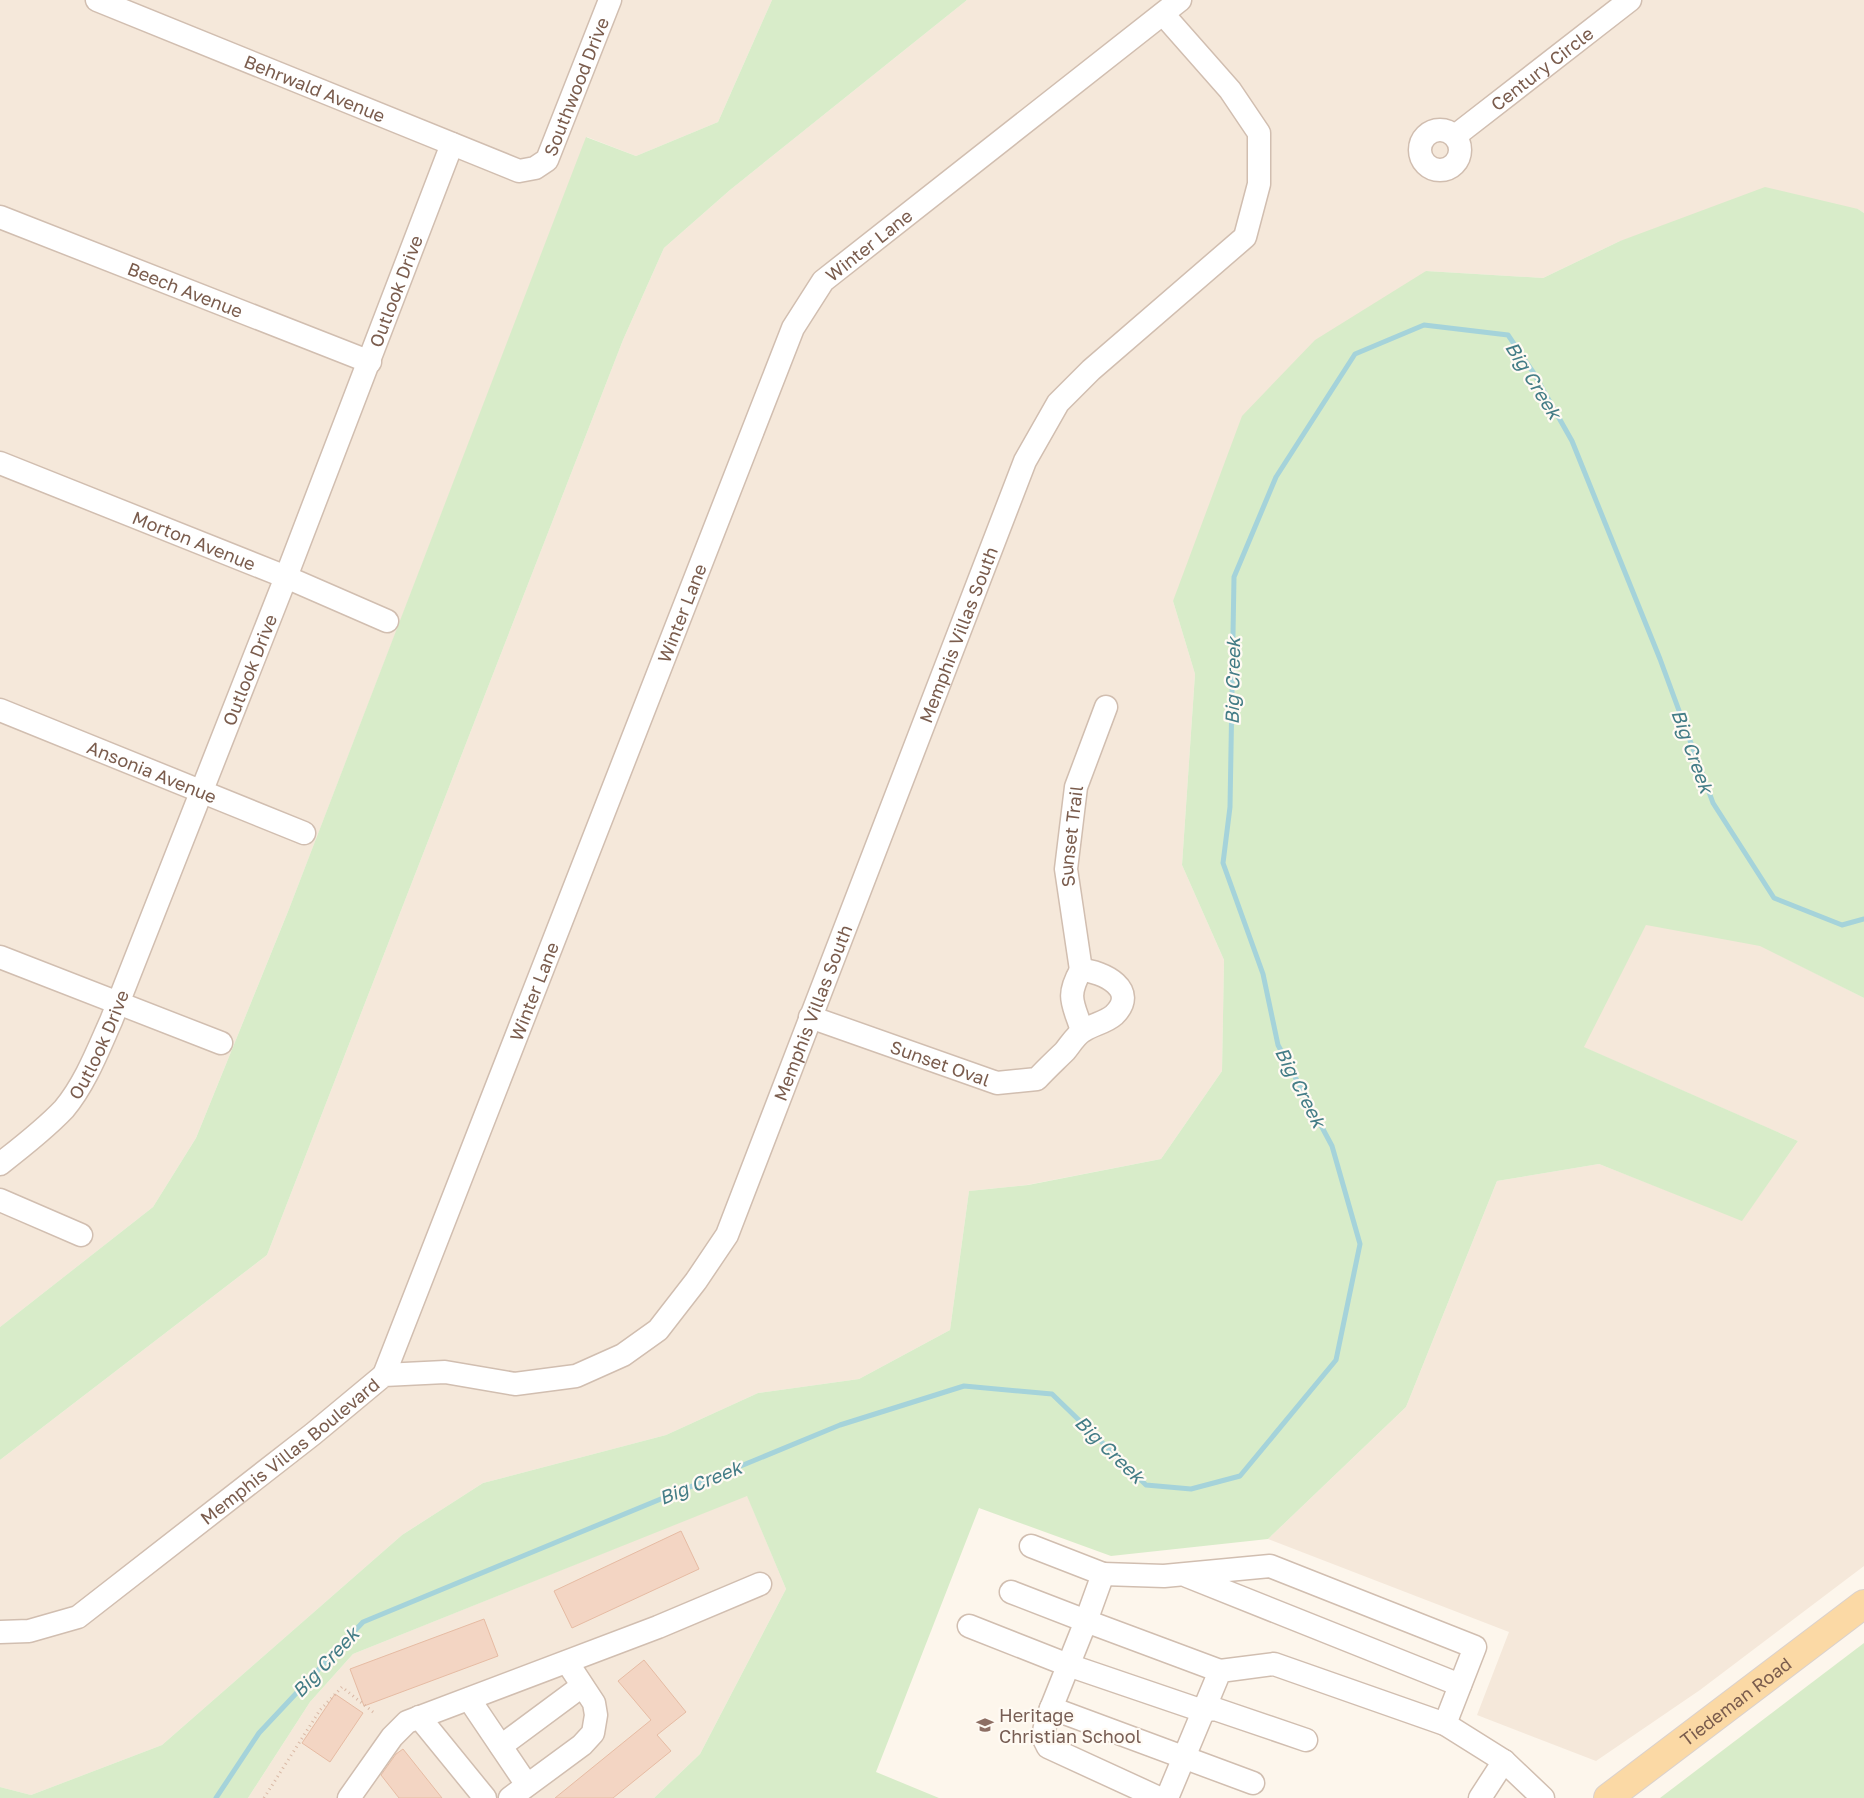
<svg xmlns="http://www.w3.org/2000/svg" width="1864" height="1798" viewBox="0 0 1864 1798" font-family="'Golos Text',sans-serif">
  <style>
    .residential { fill: #f5e8da }
    .green { fill: #d8ecc9 }
    .lines { fill: none; stroke-linecap: round; stroke-linejoin: round }
    .stream { stroke: #a5d3da; stroke-width: 5 }
    .building { fill: #f3d5c3; stroke: #e6bba3 }
    .minor-casing { stroke: #d1beb0; stroke-width: 25 }
    .major-casing { stroke: #dad1cd; stroke-width: 30 }
    .path { stroke: #d9b8a5; stroke-width: 3; stroke-dasharray: 1 4; stroke-linecap: butt }
    .minor { stroke: #fff; stroke-width: 22 }
    .major { stroke: #fbd9a5; stroke-width: 28 }
    .labels { text-anchor: middle; dominant-baseline: central; stroke-width: 4.5; stroke-linejoin: round; paint-order: stroke }
    .street-label { font-size: 18px; fill: #7a5c4d; stroke: #fffaf3 }
    .education-label { font-size: 18px; fill: #785e54; stroke: #fffaf3; text-anchor: start }
    .water-label { font-size: 19px; font-style: italic; fill: #437c86; stroke: #fffaf3 }
  </style>
  <rect width="100%" height="100%" fill="#fdf6ec"/>
  <!-- residential -->
  <g class="residential">
    <polygon points="0,0 772,0 718,122 636,156 587,137 289,909 196,1138 153,1207 0,1327"/>
    <polygon points="967,0 1864,0 1864,213 1858,209 1620,241 1543,278 1426,271 1173,601 1195,674 1182,865 1224,960 1222,1071 1161,1159 1027,1185 969,1191 950,1330 859,1379 758,1393 666,1435 483,1483 402,1535 162,1745 31,1795 0,1787 0,1460 267,1255 623,340 664,248 730,190"/>
    <polygon points="1646,924 1760,945 1864,998 1864,1566 1700,1690 1596,1761 1477,1715 1509,1632 1268,1539 1406,1407 1497,1181 1599,1164 1742,1220 1798,1141 1583,1047"/>
    <polygon points="747,1495 786,1589 700,1754 654,1798 248,1798 310,1702 353,1654"/>
  </g>
  <!-- green -->
  <g class="green">
    <polygon points="772,0 967,0 730,190 664,248 623,340 267,1255 0,1460 0,1327 153,1207 196,1138 289,909 586,137 636,156 718,122"/>
    <polygon points="1765,187 1858,209 1864,213 1864,998 1760,946 1646,925 1584,1047 1798,1141 1742,1221 1599,1164 1497,1181 1406,1407 1268,1539 1111,1556 979,1508 876,1772 939,1798 654,1798 700,1754 786,1589 747,1496 353,1654 310,1702 248,1798 0,1798 0,1787 31,1795 162,1745 402,1535 483,1483 666,1435 758,1393 859,1379 950,1330 969,1191 1028,1185 1161,1159 1222,1071 1224,960 1182,865 1195,674 1173,601 1242,416 1315,340 1426,271 1543,278 1620,241"/>
    <polygon points="1864,1643 1864,1798 1660,1798"/>
  </g>
  <g class="lines">
    <!-- stream -->
    <polyline class="stream" points="216,1798 259,1733 363,1622 840,1425 964,1386 1052,1394 1146,1485 1191,1489 1240,1476 1336,1360 1360,1244 1332,1146 1278,1045 1263,974 1223,863 1230,807 1234,577 1276,477 1355,354 1424,325 1508,335 1533,372 1572,441 1660,659 1713,803 1774,898 1842,925 1864,919"/>
  </g>
  <!-- building -->
  <g class="building">
    <polygon points="681,1531 699,1569 572,1628 554,1591"/>
    <polygon points="484,1619 498,1656 364,1706 350,1669"/>
    <polygon points="644,1660 686,1712 657,1735 671,1751 613,1798 555,1798 651,1720 618,1681"/>
    <polygon points="335,1694 363,1713 330,1762 302,1743"/>
    <polygon points="403,1749 442,1798 399,1798 381,1775 396,1754"/>
  </g>
  <g class="lines">
    <!-- minor casing -->
    <g class="minor-casing">
      <g id="minor">
        <path id="s1" d="M97 0 519 171 535 168 547 160 610 0"/>
        <circle cx="1440" cy="150" r="20"/>
        <path id="s2" d="M1455 136 1630 0"/>
        <path id="s3" d="M0 217 370 362"/>
        <path id="s4" d="M0 463 286 577 387 621"/>
        <path id="s5" d="M0 710 304 833"/>
        <polyline points="0,957 221,1043"/>
        <path id="s6" d="M1081 970 1066 869 1076 787 1106 707"/>
        <path d="M1081 970C1065 998 1074 1004 1082 1031"/>
        <path id="s7" d="M810 1017 997 1083 1037 1079C1046 1069 1056 1060 1065 1051 1070 1045 1076 1035 1083 1031 1093 1024 1105 1023 1114 1015 1140 990 1103 971 1081 970"/>
        <path id="s8" d="M0 1164C22 1147 45 1129 64 1109 85 1084 98 1050 111 1021L286 577 452 144"/>
        <polyline points="0,1200 81,1235"/>
        <path id="s9" d="M384 1375 793 328 823 281 1180 0"/>
        <polyline points="1103,1574 1164,1576 1270,1566 1475,1647 1445,1724"/>
        <polyline points="1187,1576 1460,1685"/>
        <polyline points="1011,1592 1086,1621 1103,1574 1031,1546"/>
        <polyline points="969,1626 1068,1665 1203,1711 1215,1709 1306,1740"/>
        <path id="s10" d="M0 1632 29 1631 78 1617 313 1434 384 1375 445 1372 515 1384 576 1376 623 1355 658 1330 696 1281 727 1235 1025 461 1058 403 1091 370 1245 237 1259 184V133L1230 90 1163 14"/>
        <polyline points="469,1699 527,1785"/>
        <polyline points="1051,1708 1253,1783"/>
        <polyline points="419,1717 485,1798"/>
        <polyline points="501,1746 582,1686"/>
        <polyline points="349,1798 392,1737 407,1722 658,1627 760,1584"/>
        <polyline points="510,1798 582,1745 593,1733 596,1715 594,1703 567,1662"/>
        <polyline points="1159,1798 1048,1747 1043,1737 1046,1721 1086,1621 1220,1671"/>
        <polyline points="1167,1798 1220,1671 1274,1664 1445,1724 1504,1761 1543,1798"/>
        <polyline points="1480,1798 1504,1761"/>
      </g>
    </g>
    <!-- major casing -->
    <g class="major-casing">
      <g id="major">
        <path id="s11" d="M1608 1798 1864 1604"/>
      </g>
    </g>
    <!-- path -->
    <polyline class="path" points="264,1798 320,1710 342,1687 373,1712"/>
    <!-- minor -->
    <use href="#minor" class="minor"/>
    <!-- major -->
    <use href="#major" class="major"/>
  </g>
  <!-- icons -->
  <defs>
    <g id="school-bare" transform="scale(1.35)"><path d="M0-5L7-2L0 1L-7-2ZM-4 1L0 2.5L4 1V4Q0 6-4 4Z" fill="#8d6e63" stroke="#fffaf3" stroke-width="2.5" paint-order="stroke"/></g>
  </defs>
  <g fill-rule="evenodd">
    <use href="#school-bare" x="985" y="1725"/>
  </g>
  <g class="labels">
    <!-- street labels -->
    <g class="street-label">
      <text stroke="none"><textPath href="#s2" startOffset="110">Century Circle</textPath></text>
      <text stroke="none"><textPath href="#s1" startOffset="565">Southwood Drive</textPath></text>
      <text stroke="none"><textPath href="#s1" startOffset="235">Behrwald Avenue</textPath></text>
      <text stroke="none"><textPath href="#s9" startOffset="1238">Winter Lane</textPath></text>
      <text stroke="none"><textPath href="#s3" startOffset="199">Beech Avenue</textPath></text>
      <text stroke="none"><textPath href="#s8" startOffset="968">Outlook Drive</textPath></text>
      <text stroke="none"><textPath href="#s4" startOffset="209">Morton Avenue</textPath></text>
      <text stroke="none"><textPath href="#s9" startOffset="818">Winter Lane</textPath></text>
      <text stroke="none"><textPath href="#s10" startOffset="1519">Memphis Villas South</textPath></text>
      <text stroke="none"><textPath href="#s8" startOffset="562">Outlook Drive</textPath></text>
      <text stroke="none"><textPath href="#s5" startOffset="164">Ansonia Avenue</textPath></text>
      <text stroke="none"><textPath href="#s6" startOffset="135">Sunset Trail</textPath></text>
      <text stroke="none"><textPath href="#s9" startOffset="412">Winter Lane</textPath></text>
      <text stroke="none"><textPath href="#s10" startOffset="1114">Memphis Villas South</textPath></text>
      <text stroke="none"><textPath href="#s8" startOffset="158">Outlook Drive</textPath></text>
      <text stroke="none"><textPath href="#s7" startOffset="138">Sunset Oval</textPath></text>
      <text stroke="none"><textPath href="#s10" startOffset="349">Memphis Villas Boulevard</textPath></text>
      <text stroke="none"><textPath href="#s11" startOffset="160">Tiedeman Road</textPath></text>
    </g>
    <!-- education labels -->
    <g class="education-label">
      <text x="999" y="1715">Heritage<tspan x="999" dy="21">Christian School</tspan></text>
    </g>
    <!-- water labels -->
    <g class="water-label">
      <text transform="translate(1534 380) rotate(58)">Big Creek</text>
      <text transform="translate(1232 681) rotate(-89)">Big Creek</text>
      <text transform="translate(1693 751) rotate(70)">Big Creek</text>
      <text transform="translate(1301 1087) rotate(63)">Big Creek</text>
      <text transform="translate(1110 1449) rotate(44)">Big Creek</text>
      <text transform="translate(700 1482) rotate(-22)">Big Creek</text>
      <text transform="translate(325 1662) rotate(-47)">Big Creek</text>
    </g>
  </g>
</svg>
